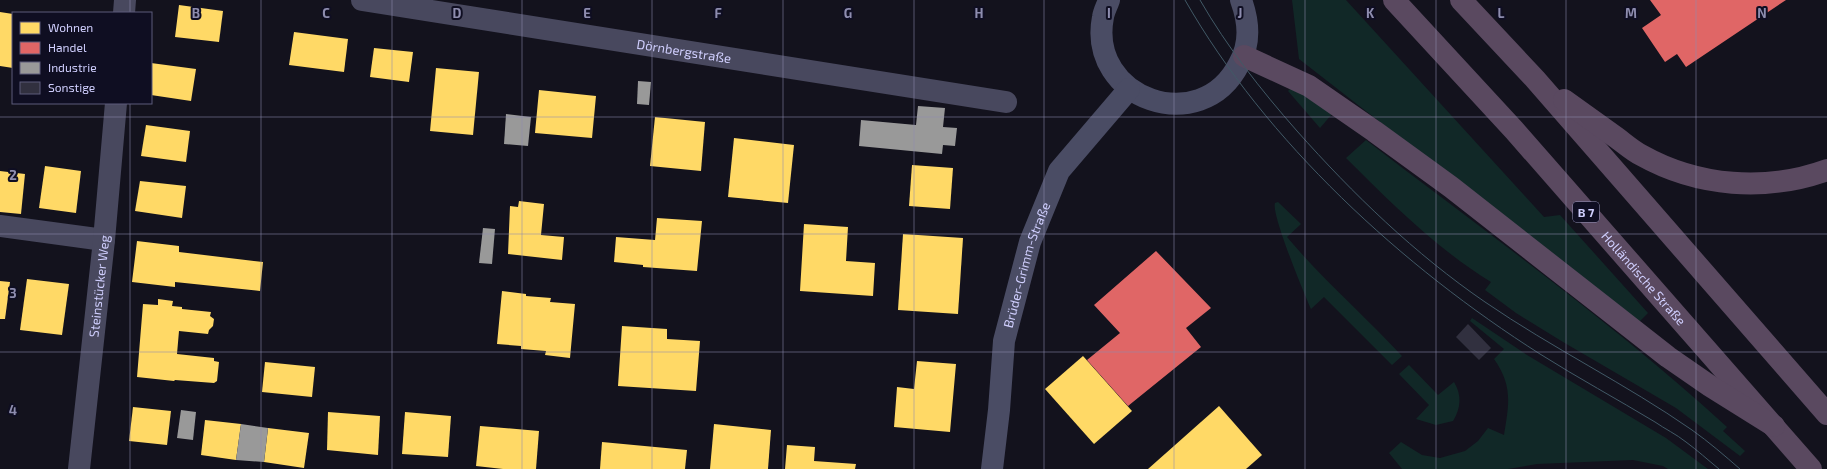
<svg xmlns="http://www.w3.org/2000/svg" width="1827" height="469" viewBox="0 0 1827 469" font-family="'Exo 2',sans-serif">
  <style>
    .green { fill: #112827 }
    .homes { fill: #ffd966 }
    .shops { fill: #e06666 }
    .industry { fill: #999 }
    .building { fill: #31303f }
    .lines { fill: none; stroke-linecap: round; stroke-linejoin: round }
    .street { stroke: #48485e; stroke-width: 22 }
    .secondary { stroke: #4a4c64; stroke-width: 22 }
    .highway { stroke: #5a4960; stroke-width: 22 }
    .tram { stroke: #415966; stroke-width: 1 }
    .grid { fill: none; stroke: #8e8daf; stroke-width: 1; stroke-opacity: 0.55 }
    .labels { text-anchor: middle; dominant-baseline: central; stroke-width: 4; stroke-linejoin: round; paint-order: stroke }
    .shield { fill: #0f0e22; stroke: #9695bc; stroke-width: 1 }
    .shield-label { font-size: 12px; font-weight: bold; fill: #d0cffe }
    .street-label { font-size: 13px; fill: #d0cffe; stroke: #0f0e22 }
    .grid-label { font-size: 13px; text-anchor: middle; font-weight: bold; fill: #8e8daf; stroke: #0f0e22; stroke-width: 4; stroke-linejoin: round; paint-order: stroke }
  </style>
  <rect width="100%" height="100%" fill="#13121d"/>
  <!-- green -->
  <g class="green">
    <polygon points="1292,0 1346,0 1544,217 1560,215 1648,313 1638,323 1299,59"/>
    <polygon points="1292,87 1332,114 1320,128 1288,91"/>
    <path d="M1366 140C1488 234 1614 323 1727 427L1723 431 1745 451 1740 456 1676 408 1563 342 1516 313 1485 290 1491 282C1437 249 1390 202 1346 158Z"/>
    <path d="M1278 202 1301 224 1287 237C1322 279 1364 315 1402 356L1392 365 1324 297 1311 309C1304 293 1271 214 1275 203Z"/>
    <path d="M1472 318 1527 355 1666 438 1708 469H1668L1663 466 1633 460 1537 464 1508 469H1402L1389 453 1401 442 1422 455 1440 458 1465 451 1478 441 1488 428 1504 435C1509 404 1513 386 1494 359L1504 349 1470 321Z"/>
    <path d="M1409 365 1438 395 1454 382C1462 395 1461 408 1453 421L1436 425 1416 419 1429 405 1399 374Z"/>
  </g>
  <!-- homes -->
  <g class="homes">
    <polygon points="179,5 223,11 219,42 175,37"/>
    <polygon points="0,12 13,14 13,68 0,66"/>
    <polygon points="294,32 348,39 344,72 289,65"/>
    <polygon points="374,48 413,52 409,82 370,77"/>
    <polygon points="151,63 196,69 191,101 151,95"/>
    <polygon points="436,68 479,72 473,135 430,131"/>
    <polygon points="539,90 596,96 592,138 535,133"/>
    <polygon points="655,117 705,122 701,171 650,166"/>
    <polygon points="146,125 190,131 186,162 141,156"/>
    <polygon points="734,138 794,145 788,203 728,197"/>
    <polygon points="912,165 953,168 950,209 909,206"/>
    <polygon points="45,166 81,171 76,213 39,208"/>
    <polygon points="0,171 25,174 21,214 0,212"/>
    <polygon points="140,181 186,186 182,218 135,211"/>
    <polygon points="519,201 544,204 541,235 564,237 562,260 508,254 510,206 518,207"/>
    <polygon points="657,218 702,221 697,271 643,267 643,265 614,262 616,237 655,240"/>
    <polygon points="804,224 848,227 846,261 875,263 873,296 800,291"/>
    <polygon points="903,234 963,238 958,314 898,310"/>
    <polygon points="137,241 179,246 179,252 263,262 260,291 175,282 175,287 132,282"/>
    <polygon points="27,279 69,284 62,335 20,330"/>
    <polygon points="0,281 10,282 5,319 0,319"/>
    <polygon points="502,291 526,294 526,296 551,298 550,302 575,304 570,358 545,355 546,351 521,349 521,346 497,344"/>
    <polygon points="158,299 173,301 172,306 182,307 182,309 211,312 210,316 214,319 213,326 209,330 208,334 179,331 177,354 214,358 214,361 219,362 217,381 214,383 175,380 174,381 137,377 143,304 158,305"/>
    <polygon points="622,326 667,329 667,339 700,341 696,391 618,386"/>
    <polygon points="1083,356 1132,411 1094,444 1045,389"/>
    <polygon points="917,361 956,364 950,432 894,427 897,387 914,389"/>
    <polygon points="265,362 315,367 312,397 262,392"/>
    <polygon points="1219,406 1262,455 1246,469 1148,469"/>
    <polygon points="133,407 171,411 167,445 129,441"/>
    <polygon points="328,412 380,416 378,455 327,450"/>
    <polygon points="405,412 451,416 448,457 402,454"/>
    <polygon points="205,420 241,424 236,460 201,455"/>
    <polygon points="714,424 771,430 768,469 710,469"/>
    <polygon points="480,426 539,431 536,469 503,469 476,466"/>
    <polygon points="268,428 309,433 304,468 264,462"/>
    <polygon points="602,442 687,450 685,469 600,469"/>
    <polygon points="787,445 815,447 814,461 856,464 855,469 785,469"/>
  </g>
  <!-- shops -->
  <g class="shops">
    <polygon points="1650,0 1786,0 1686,67 1677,54 1665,62 1642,28 1661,15"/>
    <polygon points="1156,251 1211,308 1186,328 1201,347 1128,406 1087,360 1120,333 1094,305"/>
  </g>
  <!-- industry -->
  <g class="industry">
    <polygon points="638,81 651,82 649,105 637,104"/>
    <polygon points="918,106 945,108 943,127 957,128 955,146 943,145 942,154 859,146 861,120 916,125"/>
    <polygon points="506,114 531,117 528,146 504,144"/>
    <polygon points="483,228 495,229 492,264 479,263"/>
    <polygon points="181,410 196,412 193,440 177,438"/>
    <polygon points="241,424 268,428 264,462 236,460"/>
  </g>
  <!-- building -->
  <polygon class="building" points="1468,324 1491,348 1479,360 1456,337"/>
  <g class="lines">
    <!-- street -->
    <g class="street">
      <path id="s1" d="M362 0 1006 102"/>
      <polyline points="124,13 125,0"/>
      <polyline points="0,226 104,240"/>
      <path id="s2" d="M79 469 104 240 116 103"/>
    </g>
    <!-- secondary -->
    <g class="secondary">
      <path d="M1109 0C1107 6 1104 11 1103 17 1087 99 1201 139 1239 64 1251 43 1249 22 1241 0"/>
      <path id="s3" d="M992 469 999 410 1004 341 1030 242 1059 171 1129 89"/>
    </g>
    <!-- highway -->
    <g class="highway">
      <path id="s4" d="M1394 0 1514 130 1811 469"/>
      <polyline points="1461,0 1535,79 1827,414"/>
      <polyline points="1244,56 1309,86 1374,131 1451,187 1668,357 1710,386 1774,426"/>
      <path d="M1564 100C1582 113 1599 125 1617 138 1625 144 1633 151 1641 155 1698 187 1766 192 1827 170"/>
    </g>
    <!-- tram -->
    <g class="tram">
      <path d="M1185 0C1266 142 1403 267 1540 354 1578 378 1617 399 1655 422 1665 429 1676 434 1686 442 1697 450 1708 460 1719 469"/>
      <path d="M1200 0C1227 47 1261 90 1297 131 1353 194 1415 254 1485 302 1552 348 1626 384 1692 430 1709 442 1725 456 1740 469"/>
    </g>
  </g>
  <!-- grid -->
  <path class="grid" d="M130 0V13M261 0V469M392 0V469M522 0V469M652 0V469M783 0V469M914 0V469M1044 0V469M1174 0V469M1305 0V469M1436 0V469M1566 0V469M1696 0V469M130 103V469M0 117H1827M0 234H1827M0 352H1827"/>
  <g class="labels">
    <!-- shield labels -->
    <rect class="shield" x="1573" y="202" width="26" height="20" rx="3"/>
    <g class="shield-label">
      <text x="1586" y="212">B 7</text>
    </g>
    <!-- street labels -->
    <g class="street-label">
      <text stroke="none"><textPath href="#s1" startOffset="326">Dörnbergstraße</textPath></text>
      <text stroke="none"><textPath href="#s3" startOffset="208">Brüder-Grimm-Straße</textPath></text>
      <text stroke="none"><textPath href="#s4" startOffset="374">Holländische Straße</textPath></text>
      <text stroke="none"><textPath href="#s2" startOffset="184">Steinstücker Weg</textPath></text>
    </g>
  </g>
  <g class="grid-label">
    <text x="196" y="18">B</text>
    <text x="326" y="18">C</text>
    <text x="457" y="18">D</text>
    <text x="587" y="18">E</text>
    <text x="718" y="18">F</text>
    <text x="848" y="18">G</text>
    <text x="979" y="18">H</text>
    <text x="1109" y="18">I</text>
    <text x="1240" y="18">J</text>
    <text x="1370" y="18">K</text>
    <text x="1501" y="18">L</text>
    <text x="1631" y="18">M</text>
    <text x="1762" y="18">N</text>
    <text x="13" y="180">2</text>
    <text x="13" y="298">3</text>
    <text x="13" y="415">4</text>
  </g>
  <!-- legend -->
  <rect x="12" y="12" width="140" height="92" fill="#0f0e22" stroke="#5c5b7a"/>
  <rect x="20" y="22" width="20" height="12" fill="#ffd966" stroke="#5c5b7a"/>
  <text x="48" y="32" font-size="12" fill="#d0cffe">Wohnen</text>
  <rect x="20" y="42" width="20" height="12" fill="#e06666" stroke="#5c5b7a"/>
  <text x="48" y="52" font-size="12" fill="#d0cffe">Handel</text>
  <rect x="20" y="62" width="20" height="12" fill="#999999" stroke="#5c5b7a"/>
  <text x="48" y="72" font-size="12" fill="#d0cffe">Industrie</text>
  <rect x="20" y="82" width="20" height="12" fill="#31303f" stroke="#5c5b7a"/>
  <text x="48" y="92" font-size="12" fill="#d0cffe">Sonstige</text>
</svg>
